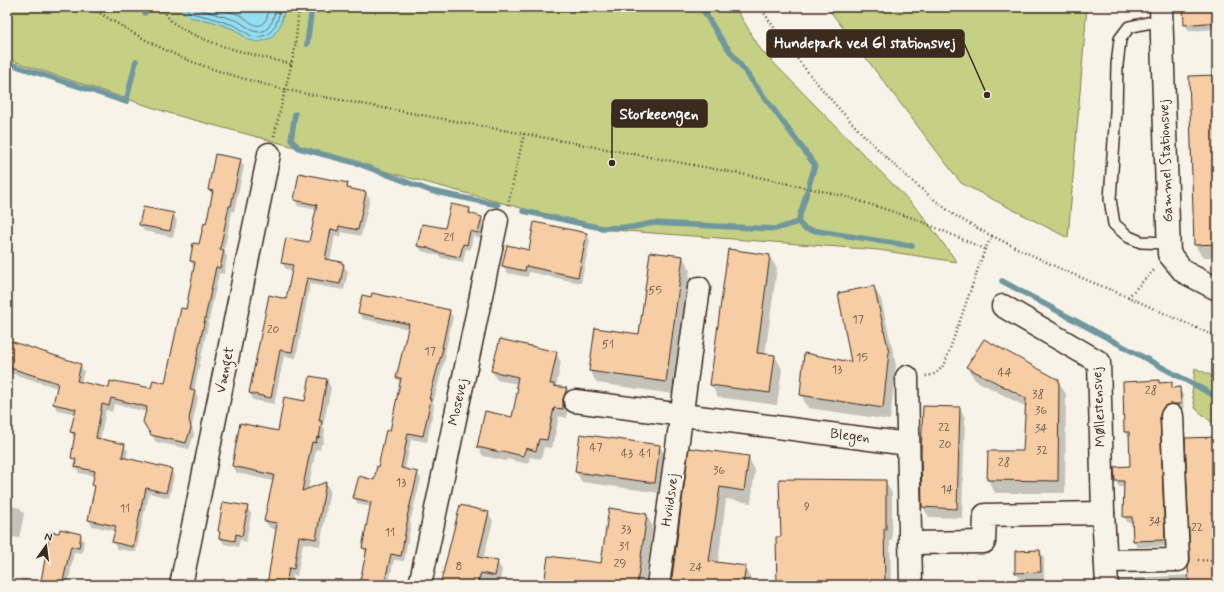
<svg xmlns="http://www.w3.org/2000/svg" width="1224" height="592" viewBox="0 0 1224 592" font-family="Mynerve,sans-serif">
  <style>
    .green { fill: #c5d084; stroke: #807d51 }
    .water { fill: #92dff2; stroke: #6f979d }
    .shadow { fill: #0003 }
    .lines { fill: none; stroke-linecap: round; stroke-linejoin: round }
    .shore { stroke: #5e7273; stroke-width: 1 }
    .stream { stroke: #6f979d; stroke-width: 5.5 }
    .building { fill: #f6cda5; stroke: #3b2a1e }
    .lane-casing { stroke: #3b2a1e; stroke-width: 14 }
    .street-casing { stroke: #3b2a1e; stroke-width: 25 }
    .path { stroke: #3b2a1e; stroke-width: 2.5; stroke-dasharray: 1 3; stroke-linecap: butt }
    .lane { stroke: #f7f3e8; stroke-width: 11 }
    .street { stroke: #f7f3e8; stroke-width: 22 }
    .labels { text-anchor: middle; dominant-baseline: central; stroke-width: 4; stroke-linejoin: round; paint-order: stroke }
    .number-label { font-size: 12px; fill: #6a5340 }
    .street-label { font-size: 14px; fill: #3b2a1e; stroke: #f7f3e8 }
    .leader { fill: none; stroke: #3b2a1e; stroke-width: 1.5 }
    .callout-dot { fill: #3b2a1e; stroke: #f7f3e8; stroke-width: 1.5 }
    .callout { fill: #3b2a1e; stroke: #3b2a1e; stroke-width: 1.5 }
    .callout-label { font-size: 15px; text-anchor: middle; font-weight: bold; fill: #fff }
  </style>
  <rect width="100%" height="100%" fill="#f7f3e8"/>
  <filter id="ink" filterUnits="userSpaceOnUse"><feTurbulence type="fractalNoise" baseFrequency=".025" numOctaves="2"/><feDisplacementMap in="SourceGraphic" scale="8" xChannelSelector="R" yChannelSelector="G"/><feConvolveMatrix kernelMatrix="1 2 1 2 8 2 1 2 1" color-interpolation-filters="sRGB"/></filter>
  <g filter="url(#ink)">
    <!-- green -->
    <g class="green">
      <path d="M7 7H178L189 17 211 21 234 29 249 40 271 38C278 29 286 18 283 7H735L761 50 919 211 957 262 879 250 599 229 172 114 7 59Z"/>
      <polygon points="827,7 1087,7 1068,238 961,183"/>
      <polygon points="1195,368 1217,378 1217,427 1195,408 1192,393"/>
    </g>
    <!-- water -->
    <polygon class="water" points="178,7 283,7 284,12 280,26 271,38 259,42 249,40 234,29 211,21 189,17"/>
    <!-- shadow -->
    <g class="shadow">
      <polygon points="1185,7 1217,7 1217,29 1189,31 1185,24"/>
      <polygon points="1217,76 1217,257 1202,257 1195,245"/>
      <polygon points="240,160 244,166 234,212 232,211 224,251 227,257 224,274 219,273 194,391 198,397 192,426 194,435 189,449 156,442 144,422 147,412 114,404 112,412 106,410 100,440 124,445 128,451 126,459 171,470 174,476 169,498 149,493 147,504 146,504 136,552 117,549 113,542 116,531 92,526 89,520 95,488 93,485 95,476 79,473 72,458 74,438 71,432 76,414 57,410 54,404 58,388 7,372 7,341 80,365 84,371 81,383 110,390 152,389 166,384 186,310 194,267 191,261 200,245 206,225 213,196 209,190"/>
      <polygon points="347,184 350,190 366,193 370,199 361,236 342,232 341,237 335,235 330,261 342,263 348,272 344,290 310,284 296,358 284,356 274,404 253,400 250,393 270,296 286,300 293,271 286,269 282,263 310,243 317,210 298,206 295,200"/>
      <polygon points="469,209 473,215 481,218 485,223 481,238 473,236 470,250 466,249 463,262 441,258 440,256 433,254 422,251 418,246 446,229"/>
      <polygon points="173,214 177,221 173,237 144,231 140,225"/>
      <polygon points="586,234 590,240 581,283 529,272 528,277 507,273 503,266 529,251"/>
      <polygon points="769,256 777,268 765,355 775,356 782,369 777,405 718,397 711,385"/>
      <polygon points="683,257 690,270 673,394 597,383 590,371 640,335"/>
      <polygon points="873,287 881,299 896,365 890,420 808,408 801,395 805,354 852,363"/>
      <polygon points="449,311 453,317 445,353 446,355 433,403 434,406 427,442 411,439 405,470 417,473 421,479 410,522 411,524 404,561 394,560 388,585 360,585 366,554 363,548 371,507 358,504 354,497 374,481 379,468 390,432 400,383 397,377 409,329 363,319 359,313"/>
      <polygon points="556,353 561,362 556,387 567,389 572,398 567,408 567,418 559,416 552,448 544,447 541,459 530,457 528,464 507,459 506,461 483,456 478,447 512,418 519,389 518,384 497,380 492,371"/>
      <polygon points="967,367 1058,381 1066,394 1065,493 995,493 988,480 989,452 1024,452 1026,407 975,380"/>
      <polygon points="327,380 331,388 323,426 325,430 323,444 321,444 320,450 316,449 308,490 326,483 330,490 320,546 303,543 297,576 293,575 291,585 268,585 277,530 270,528 265,521 273,481 237,473 233,466 279,432"/>
      <polygon points="1158,381 1160,384 1171,383 1174,389 1179,388 1183,395 1184,410 1175,410 1168,546 1137,547 1134,541 1133,523 1128,523 1124,517 1125,487 1119,487 1116,481 1131,467 1130,438 1125,432"/>
      <polygon points="960,408 965,418 962,518 929,517 923,507"/>
      <polygon points="581,435 659,446 665,455 660,493 582,482 576,472"/>
      <polygon points="1217,438 1217,585 1120,585 1120,580 1135,579 1135,578 1190,575"/>
      <polygon points="690,449 748,457 755,470 751,503 726,499 718,563 745,567 752,580 752,585 672,585"/>
      <polygon points="885,481 892,493 892,540 890,540 891,585 778,585 782,538"/>
      <polygon points="7,490 9,490 13,497 11,506 20,508 24,514 19,538 7,536"/>
      <polygon points="247,507 251,514 246,542 240,540 238,547 224,544 220,538 221,534 219,531"/>
      <polygon points="488,513 493,521 483,559 497,562 502,570 499,585 442,585"/>
      <polygon points="646,514 653,527 645,585 545,585 602,564"/>
      <polygon points="51,533 80,535 84,541 82,553 74,552 68,585 20,585 21,578 42,582"/>
      <polygon points="1040,551 1044,557 1044,585 1021,585 1021,579 1020,579 1016,572"/>
      <polygon points="130,579 159,584 159,585 129,585"/>
    </g>
    <g class="lines">
      <!-- shore -->
      <g class="shore">
        <polyline points="184,7 191,13 212,18 236,26 251,36 259,37 269,34 276,24 280,12 279,7"/>
        <polyline points="192,7 238,21 253,31 259,32 266,30 272,22 275,12 274,7"/>
        <path d="M215 7C223 10 232 12 240 15 247 18 257 32 264 22 268 18 268 13 268 7"/>
      </g>
      <!-- stream -->
      <g class="stream">
        <polyline points="145,13 145,7"/>
        <polyline points="307,44 312,7"/>
        <polyline points="7,63 126,102 136,61"/>
        <polyline points="295,114 291,140 299,148 356,163 431,191 498,205"/>
        <polyline points="523,211 602,228 633,227 653,223 776,229 798,222 815,165 721,39 701,7"/>
        <polyline points="798,222 805,229 912,246"/>
        <polyline points="1002,281 1217,397"/>
      </g>
    </g>
    <!-- building -->
    <g class="building">
      <polygon points="1183,7 1217,7 1217,22 1184,25"/>
      <polygon points="1217,75 1217,244 1194,245 1189,76"/>
      <polygon points="215,154 241,159 231,206 229,206 220,249 224,250 220,268 216,267 190,389 195,390 189,419 191,428 186,443 151,435 143,422 147,407 111,398 109,406 102,404 96,438 125,444 122,457 172,469 166,493 146,488 144,498 143,498 133,547 112,542 116,526 88,520 95,486 92,485 95,471 75,467 76,459 71,458 75,433 70,432 76,409 53,404 58,383 7,367 7,340 81,364 77,381 109,388 110,381 114,382 114,381 151,388 153,380 165,383 181,308 186,309 195,262 190,261 193,243 199,244 204,223 206,224 213,191 208,190"/>
      <polygon points="299,173 348,183 347,188 366,192 358,230 339,226 338,231 331,229 325,259 342,262 342,264 344,264 340,284 307,278 292,352 280,350 271,398 249,393 269,295 286,299 293,265 281,263 286,238 309,242 317,205 294,200"/>
      <polygon points="451,204 470,208 469,213 482,217 478,233 470,231 467,245 463,244 460,257 436,252 436,251 429,249 429,248 417,246 422,224 445,228"/>
      <polygon points="143,207 174,213 170,231 139,225"/>
      <polygon points="534,222 587,233 578,277 526,266 525,271 502,266 507,245 529,250"/>
      <polygon points="728,249 770,255 757,353 775,355 770,393 710,385"/>
      <polygon points="650,252 683,256 666,382 589,371 595,328 639,334"/>
      <polygon points="874,286 889,352 883,408 800,395 804,353 851,362 838,293"/>
      <polygon points="372,293 450,310 442,348 443,348 429,399 431,399 423,436 408,433 401,468 418,472 407,517 408,517 401,556 391,554 384,585 359,585 367,549 362,548 371,502 353,498 359,476 374,480 377,466 378,467 386,430 390,431 401,378 396,378 409,324 358,313 362,295 371,297"/>
      <polygon points="500,339 557,352 550,384 554,384 554,386 567,388 563,399 563,409 554,408 547,440 539,439 536,451 526,448 523,456 502,451 502,452 500,452 477,447 485,411 512,417 518,388 516,387 518,377 491,371"/>
      <polygon points="984,339 1059,380 1058,481 987,480 988,451 1023,451 1026,398 966,367"/>
      <polygon points="310,376 327,379 319,421 322,421 319,438 317,437 316,443 312,442 302,491 326,482 316,539 299,536 294,569 289,568 286,585 267,585 277,523 264,521 274,475 232,466 240,423 278,431 284,397 305,401"/>
      <polygon points="1159,380 1159,383 1172,382 1172,388 1180,387 1181,404 1171,404 1164,406 1160,416 1165,540 1133,541 1132,517 1123,517 1124,481 1115,481 1114,467 1130,466 1129,432 1124,432 1123,382"/>
      <polygon points="923,406 960,407 957,509 922,507 921,451"/>
      <polygon points="580,434 660,445 655,483 575,472"/>
      <polygon points="1217,437 1217,585 1189,585 1188,567 1190,559 1185,438"/>
      <polygon points="689,448 749,456 744,491 720,487 709,561 746,566 743,585 671,585"/>
      <polygon points="779,479 886,480 886,529 884,529 885,585 777,585 776,537 781,537"/>
      <polygon points="223,502 248,506 242,536 236,534 235,541 219,538 220,532 218,531"/>
      <polygon points="460,505 489,512 478,557 498,561 495,576 481,573 477,585 440,585"/>
      <polygon points="609,508 647,514 637,585 544,585 548,556 601,563"/>
      <polygon points="60,529 81,534 79,548 71,546 62,585 41,581 50,532 59,533"/>
      <polygon points="1040,550 1041,572 1015,573 1015,551"/>
    </g>
    <g class="lines">
      <!-- lane casing -->
      <g class="lane-casing">
        <polyline id="lane" points="1161,20 1129,27 1120,39 1117,65 1116,112 1110,199 1114,224 1129,237 1141,242 1168,243"/>
      </g>
      <!-- street casing -->
      <g class="street-casing">
        <g id="street">
          <polyline points="1161,7 1169,254 1184,272 1217,289"/>
          <polyline points="1003,306 1099,362 1103,513 1107,585"/>
          <polyline points="907,377 911,585"/>
          <polyline points="575,401 908,444"/>
          <polyline points="910,543 984,542 985,515 1103,513"/>
          <polyline points="1106,561 1178,560 1172,416"/>
          <polyline points="181,585 269,154"/>
          <polyline points="420,585 497,220"/>
          <polyline points="658,585 699,288"/>
        </g>
      </g>
      <!-- path -->
      <g class="path">
        <path d="M90 7C127 30 165 53 207 67 233 76 259 83 286 90L758 177 844 196 913 218 985 249"/>
        <path d="M161 7C165 12 168 18 172 22 204 45 254 55 291 64"/>
        <path d="M760 7C810 82 880 160 953 214 965 222 979 229 992 236L985 249 945 363C939 371 935 376 925 376"/>
        <polyline points="274,136 295,49 299,7"/>
        <polyline points="508,205 524,134"/>
        <polyline points="992,236 1065,271 1128,297 1217,337"/>
        <polyline points="1128,297 1155,269"/>
        <polyline points="1198,560 1217,561"/>
      </g>
      <!-- lane -->
      <use href="#lane" class="lane"/>
      <!-- street -->
      <use href="#street" class="street"/>
    </g>
  </g>
  <g class="labels">
    <!-- number labels -->
    <g class="number-label">
      <text x="449" y="238">21</text>
      <text x="655" y="291">55</text>
      <text x="858" y="320">17</text>
      <text x="273" y="330">20</text>
      <text x="608" y="345">51</text>
      <text x="430" y="352">17</text>
      <text x="862" y="358">15</text>
      <text x="837" y="370">13</text>
      <text x="1005" y="373">44</text>
      <text x="1151" y="391">28</text>
      <text x="1038" y="395">38</text>
      <text x="1041" y="411">36</text>
      <text x="944" y="428">22</text>
      <text x="1041" y="429">34</text>
      <text x="945" y="445">20</text>
      <text x="596" y="448">47</text>
      <text x="1042" y="451">32</text>
      <text x="627" y="454">43</text>
      <text x="645" y="454">41</text>
      <text x="1004" y="463">28</text>
      <text x="719" y="471">36</text>
      <text x="401" y="483">13</text>
      <text x="947" y="490">14</text>
      <text x="807" y="507">9</text>
      <text x="125" y="509">11</text>
      <text x="1155" y="522">34</text>
      <text x="1197" y="528">22</text>
      <text x="626" y="530">33</text>
      <text x="390" y="533">11</text>
      <text x="624" y="547">31</text>
      <text x="620" y="564">29</text>
      <text x="459" y="567">8</text>
      <text x="696" y="568">24</text>
    </g>
    <!-- street labels -->
    <g class="street-label">
      <text transform="translate(1166 161) rotate(-92)">Gammel Stationsvej</text>
      <text transform="translate(225 370) rotate(-79)">Vænget</text>
      <text transform="translate(458 402) rotate(-78)">Mosevej</text>
      <text transform="translate(1099 407) rotate(-93)">Møllestensvej</text>
      <text transform="translate(850 436) rotate(7)">Blegen</text>
      <text transform="translate(670 500) rotate(-82)">Hviidsvej</text>
    </g>
  </g>
  <!-- callouts -->
  <path class="leader" d="M987 95L964 43M612 163L612 113"/>
  <g class="callout-dot">
    <circle cx="987" cy="95" r="4"/>
    <circle cx="612" cy="163" r="4"/>
  </g>
  <g class="callout">
    <rect x="767" y="30" width="197" height="27" rx="4"/>
    <rect x="612" y="100" width="95" height="27" rx="4"/>
  </g>
  <g class="callout-label">
    <text x="865" y="48">Hundepark ved Gl stationsvej</text>
    <text x="659" y="119">Storkeengen</text>
  </g>
  <!-- margin -->
  <rect width="1224" height="592" fill="none" stroke="#f7f3e8" stroke-width="24"/>
  <rect x="12" y="12" width="1200" height="568" fill="none" stroke="#3b2a1e" stroke-width="1.5" filter="url(#ink)"/>
  <!-- north arrow -->
  <g transform="translate(46 546) rotate(14)" stroke="#f7f3e8" stroke-width="3" paint-order="stroke">
  <path d="M0-3L7 15L0 10L-7 15Z" fill="#3b2a1e"/>
  <text y="-6" font-size="11" font-weight="bold" text-anchor="middle" fill="#3b2a1e">N</text>
  </g>
</svg>
